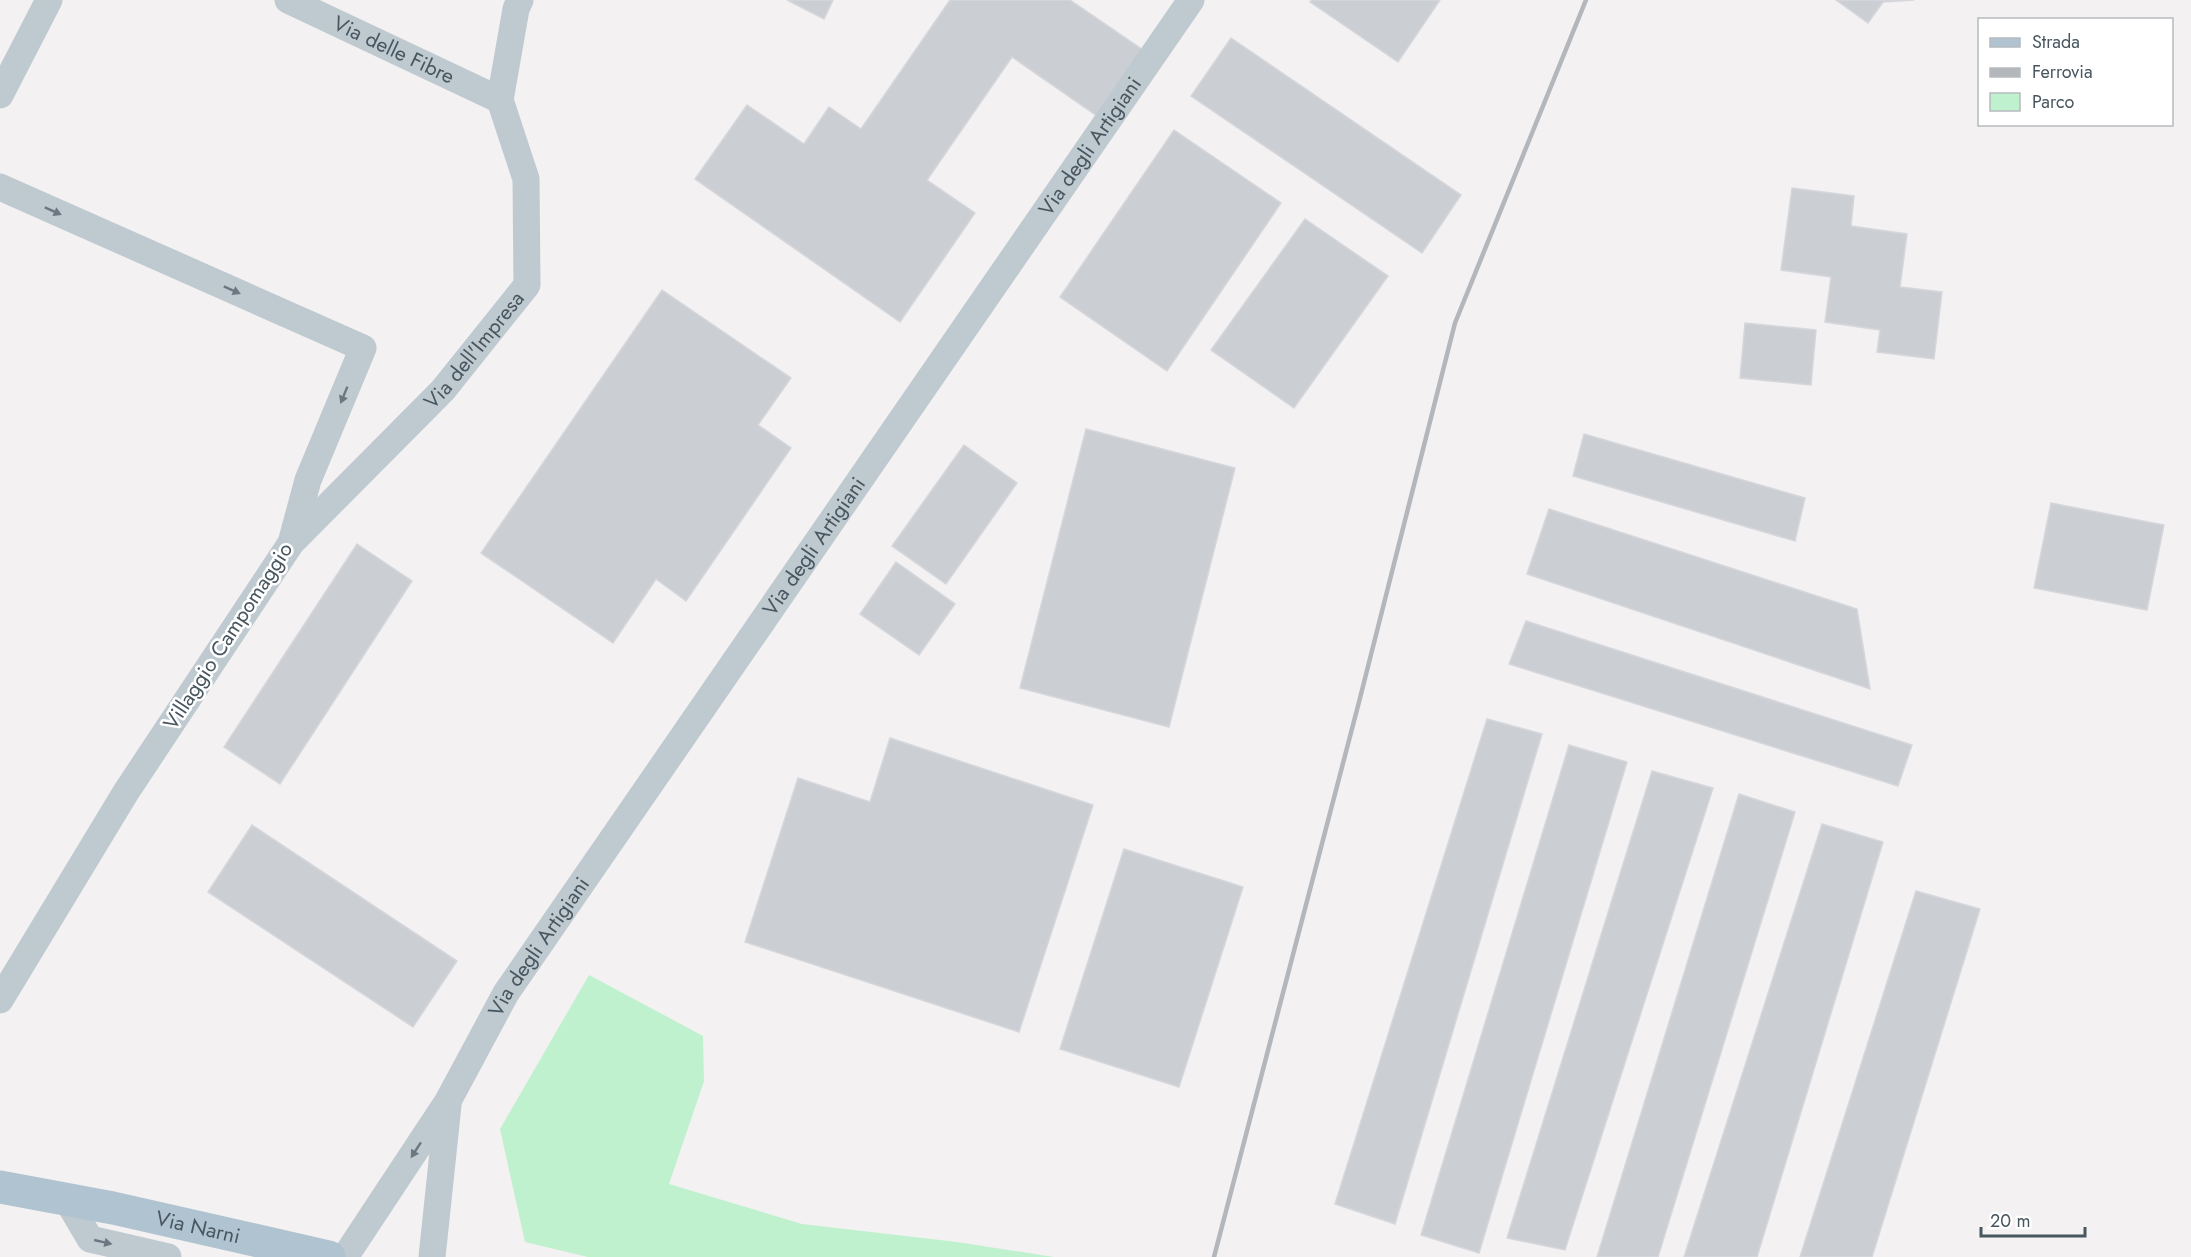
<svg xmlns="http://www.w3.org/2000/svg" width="2191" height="1257" viewBox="0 0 2191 1257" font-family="Jost,sans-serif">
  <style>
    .green { fill: #bff1ce }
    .building { fill: #cbced3; stroke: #d5d7dc; stroke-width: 1.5 }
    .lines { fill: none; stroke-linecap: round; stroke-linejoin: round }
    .minor { stroke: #bec9d0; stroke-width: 27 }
    .primary { stroke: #b0c3d0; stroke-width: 33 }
    .rail { stroke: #b3b7bb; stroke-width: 4.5 }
    .oneway { fill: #6b7881 }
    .labels { text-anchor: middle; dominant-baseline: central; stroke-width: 5; stroke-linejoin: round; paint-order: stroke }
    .street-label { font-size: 21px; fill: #48565f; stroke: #fff }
  </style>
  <rect width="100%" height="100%" fill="#f3f1f1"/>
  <!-- green -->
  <polygon class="green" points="589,975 703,1036 704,1081 669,1184 802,1224 957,1242 1054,1257 588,1257 525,1242 500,1129"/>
  <!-- building -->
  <g class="building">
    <polygon points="787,0 833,0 824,19"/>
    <polygon points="950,0 1070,0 1143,50 1097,116 1012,57 927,180 975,213 900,322 695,179 747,105 804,144 829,107 861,129"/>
    <polygon points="1312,0 1440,0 1398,62 1310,2"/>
    <polygon points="1836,0 1914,0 1883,2 1868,23"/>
    <polygon points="1231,38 1461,195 1422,253 1191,96"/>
    <polygon points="1174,130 1281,203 1167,371 1060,297"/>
    <polygon points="1792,188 1854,196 1851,226 1907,234 1900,287 1942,292 1934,359 1877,352 1880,330 1825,322 1831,277 1781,270"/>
    <polygon points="1305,219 1388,276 1294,408 1211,350"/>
    <polygon points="662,290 791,378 758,425 791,448 686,601 656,579 613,643 481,553"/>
    <polygon points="1745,323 1816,330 1811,385 1740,378"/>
    <polygon points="1086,429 1235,468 1169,727 1020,688"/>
    <polygon points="1584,434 1805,498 1795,541 1573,476"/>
    <polygon points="964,445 1017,483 946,584 892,546"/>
    <polygon points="2051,503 2164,525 2147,610 2034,588"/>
    <polygon points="1549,509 1857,609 1870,689 1527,574"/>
    <polygon points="357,544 412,581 280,784 224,747"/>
    <polygon points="896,562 955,604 919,655 860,614"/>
    <polygon points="1526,621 1912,745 1898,786 1509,664"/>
    <polygon points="1487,719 1542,734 1395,1224 1335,1204"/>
    <polygon points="890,738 1093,805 1019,1032 745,942 798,778 870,802"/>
    <polygon points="1569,745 1627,762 1479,1253 1421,1235"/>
    <polygon points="1652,771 1713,788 1565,1250 1507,1238"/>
    <polygon points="1739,794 1795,812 1658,1257 1597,1257"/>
    <polygon points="1822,824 1883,842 1757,1257 1684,1257"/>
    <polygon points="252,825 457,961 413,1027 208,892"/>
    <polygon points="1124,849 1243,887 1179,1087 1060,1049"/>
    <polygon points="1916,891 1980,909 1872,1257 1800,1257"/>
  </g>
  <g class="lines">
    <!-- minor -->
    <g class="minor">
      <path id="s1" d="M288 0 500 100"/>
      <polyline points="0,95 49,0"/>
      <polyline points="0,187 363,348 308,480 291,543 126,792 0,1000"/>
      <path id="s2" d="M294 540 443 390 527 285 526 179 500 100 516 9 520 0"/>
      <polyline points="67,1200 90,1239 168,1257"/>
      <path id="s3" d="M345 1257 448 1101 506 993 1191 0"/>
      <polyline points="432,1257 448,1105"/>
    </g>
    <!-- primary -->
    <path class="primary" id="s4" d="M0 1187 113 1208 329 1257"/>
    <!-- rail -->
    <polyline class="rail" points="1214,1257 1359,702 1455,323 1586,0"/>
  </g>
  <!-- one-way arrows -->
  <defs><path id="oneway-solid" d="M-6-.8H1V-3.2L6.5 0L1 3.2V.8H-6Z" transform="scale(1.5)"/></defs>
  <g class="oneway">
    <use href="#oneway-solid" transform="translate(53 211) rotate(24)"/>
    <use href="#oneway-solid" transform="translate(232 290) rotate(24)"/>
    <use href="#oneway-solid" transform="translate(344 395) rotate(112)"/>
    <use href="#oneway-solid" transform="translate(416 1150) rotate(123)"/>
    <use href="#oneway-solid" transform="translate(103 1242) rotate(13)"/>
  </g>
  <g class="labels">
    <!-- street labels -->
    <g class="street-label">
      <text stroke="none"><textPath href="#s1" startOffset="117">Via delle Fibre</textPath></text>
      <text stroke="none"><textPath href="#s3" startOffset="1338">Via degli Artigiani</textPath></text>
      <text stroke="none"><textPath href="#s2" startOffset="262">Via dell'Impresa</textPath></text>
      <text stroke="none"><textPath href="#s3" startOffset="852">Via degli Artigiani</textPath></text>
      <text transform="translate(228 636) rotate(-57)">Villaggio Campomaggio</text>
      <text stroke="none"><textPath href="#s3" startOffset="366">Via degli Artigiani</textPath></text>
      <text stroke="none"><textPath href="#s4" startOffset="202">Via Narni</textPath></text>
    </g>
  </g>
  <!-- legend -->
  <rect x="1978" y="18" width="195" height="108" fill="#ffffff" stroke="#b6bbbf" stroke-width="1.5"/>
  <rect x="1990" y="38" width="30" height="9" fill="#b0c3d0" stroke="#b6bbbf" stroke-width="1.5"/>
  <text x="2032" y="48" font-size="18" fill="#48565f">Strada</text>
  <rect x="1990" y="68" width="30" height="9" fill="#b3b7bb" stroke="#b6bbbf" stroke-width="1.5"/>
  <text x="2032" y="78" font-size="18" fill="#48565f">Ferrovia</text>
  <rect x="1990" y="93" width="30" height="18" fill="#bff1ce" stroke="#b6bbbf" stroke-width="1.5"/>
  <text x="2032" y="108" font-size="18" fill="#48565f">Parco</text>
  <!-- scale -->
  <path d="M1981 1227v9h104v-9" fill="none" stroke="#48565f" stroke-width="3"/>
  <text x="1990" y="1227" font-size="18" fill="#48565f" stroke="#ffffff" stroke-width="4.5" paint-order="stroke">20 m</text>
</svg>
